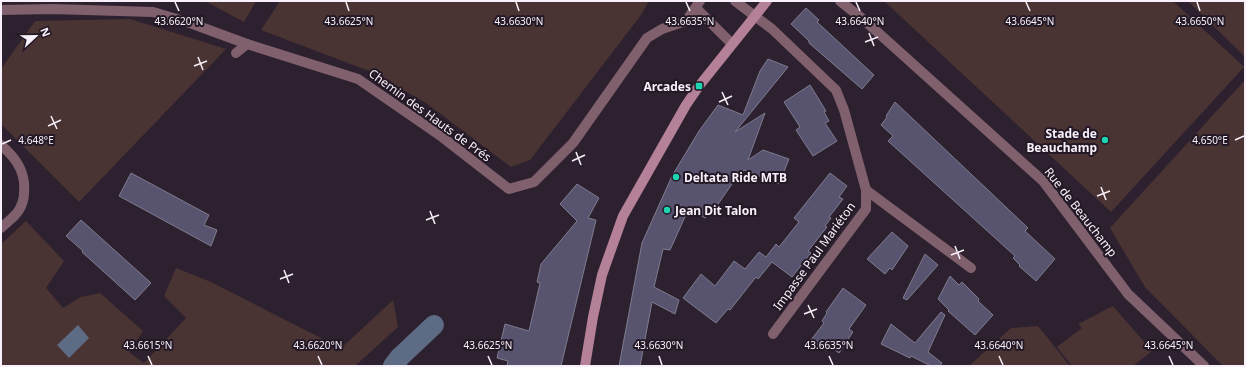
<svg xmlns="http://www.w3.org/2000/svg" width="1246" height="367" viewBox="0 0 1246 367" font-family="'Noto Sans',sans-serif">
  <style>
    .green { fill: #4a3333 }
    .water { fill: #5d6b84 }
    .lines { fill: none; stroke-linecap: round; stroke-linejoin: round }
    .canal { stroke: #5d6b84; stroke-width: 20 }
    .building { fill: #58546f; stroke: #7e7c8f }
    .minor { stroke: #81606e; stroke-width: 10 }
    .secondary { stroke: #b48198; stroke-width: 10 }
    .ticks { fill: none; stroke: #f8f0fa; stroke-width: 1.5 }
    .poi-dot { fill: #1dd5b1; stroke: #231825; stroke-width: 1.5 }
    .labels { text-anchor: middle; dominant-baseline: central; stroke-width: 4; stroke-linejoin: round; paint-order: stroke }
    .poi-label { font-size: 12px; font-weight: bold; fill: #f8f0fa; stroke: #231825; text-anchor: end }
    .street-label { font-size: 12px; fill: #f8f0fa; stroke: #231825 }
    .ticks-label { font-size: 10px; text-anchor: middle; fill: #f8f0fa; stroke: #231825; stroke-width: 4; stroke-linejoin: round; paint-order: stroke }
  </style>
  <rect width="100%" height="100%" fill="#2d212f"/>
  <!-- green -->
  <g class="green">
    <polygon points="205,1 256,1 244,22"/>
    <polygon points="280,1 649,1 641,15 530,160 511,167 426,103 369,71 261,30"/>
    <polygon points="884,1 1173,1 1244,67 1111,212"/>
    <polygon points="1188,1 1245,1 1245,57"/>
    <polygon points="130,19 226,49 79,202 1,124 1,69 35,21"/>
    <polygon points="1245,80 1245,366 1223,366 1145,287 1110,228"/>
    <polygon points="26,221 64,261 46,288 63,308 81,297 100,293 143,331 129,352 144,363 186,318 164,296 176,268 211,282 323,339 337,352 393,300 398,327 355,366 1,366 1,244"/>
    <polygon points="1113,306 1152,351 1133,366 1072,366 1057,347 1082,328 1078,324"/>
    <polygon points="1038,326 1070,366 969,366 1011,328"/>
  </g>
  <!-- water -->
  <polygon class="water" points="78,325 89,338 69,358 57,345"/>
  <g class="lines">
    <!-- canal -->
    <polyline class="canal" points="393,366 400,357 434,325"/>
  </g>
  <!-- building -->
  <g class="building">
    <polygon points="806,8 819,20 817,22 874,75 862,89 809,43 809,41 791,24"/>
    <polygon points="768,59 788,67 735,132 765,113 748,160 763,150 789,159 779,184 744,170 738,184 734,181 714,210 711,207 705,218 689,208 670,250 663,249 654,287 679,300 675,314 652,302 640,366 619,366 642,243 672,176 699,131 718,105 743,115 760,71"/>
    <polygon points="810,85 826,111 824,112 829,121 825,123 837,141 813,156 796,130 800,127 784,102"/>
    <polygon points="895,102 1028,228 1025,231 1055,259 1036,281 1019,266 1020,265 1013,258 1015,256 888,141 893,136 881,125 887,117 886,116"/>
    <polygon points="131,173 209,215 204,225 217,230 211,246 119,196"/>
    <polygon points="830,173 847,186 839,197 843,199 829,217 831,218 825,226 827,227 808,251 811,253 792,277 772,262 758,279 756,277 730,310 728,309 716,323 683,298 701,274 715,286 734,261 745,269 759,252 766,257 776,244 779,247 799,222 794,218"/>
    <polygon points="577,184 599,198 588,218 596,220 561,366 507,366 508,361 497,358 505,324 529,331 540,283 537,282 541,264 577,221 560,204"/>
    <polygon points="81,220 151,283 135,300 82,252 83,251 66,236"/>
    <polygon points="892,232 908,246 892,270 890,268 885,274 867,259"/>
    <polygon points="925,254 938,265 907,300 903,298"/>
    <polygon points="950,276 959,285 962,282 979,299 978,301 993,315 975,335 948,311 949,310 938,299"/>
    <polygon points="843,288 866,305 849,329 853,332 839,353 831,347 827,351 811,340 824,323 822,321 827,313 826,312"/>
    <polygon points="941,312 945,315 928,352 942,363 940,366 931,366 911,356 910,358 881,344 891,324 915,343"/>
  </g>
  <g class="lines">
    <!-- minor -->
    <g class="minor">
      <polyline points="735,1 772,29 836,90 844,110 866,190 866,209 773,334"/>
      <polyline points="840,1 864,20 1043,181 1128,294 1204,366"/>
      <polyline points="696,8 732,44"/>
      <polyline points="1,10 52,9 153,12 190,23 247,44 358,79 442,137 509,189 534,182 573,143 647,38 662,29 686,21 700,1"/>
      <polyline points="236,53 247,44"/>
      <path d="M1 145C16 158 26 172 24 193 24 199 22 205 19 210 15 217 7 222 1 228"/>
      <polyline points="866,190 971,268"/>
    </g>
    <!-- secondary -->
    <polyline class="secondary" points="585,366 593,317 602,275 623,216 686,105 699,86 767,1"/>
  </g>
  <!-- ticks -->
  <path class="ticks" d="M175 2 179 11M346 2 349 11M516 2 519 11M686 2 690 11M856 2 860 11M1026 2 1030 11M1197 2 1200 11M869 33 874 46M865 42 878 37M198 57 203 70M194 66 207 61M722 92 728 105M719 102 732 96M51 116 57 129M48 126 61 120M1235 140 1244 136M2 144 11 140M576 152 581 165M572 161 585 155M1101 187 1106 200M1097 196 1110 191M430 211 435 224M426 220 439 215M955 246 960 259M951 255 964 250M284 270 289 283M280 279 293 274M808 305 814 318M804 314 817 309M148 356 152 365M318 356 322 365M488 356 492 365M659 356 662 365M829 356 833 365M999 356 1003 365M1169 356 1173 365"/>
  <!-- markers -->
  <g class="poi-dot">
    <rect x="695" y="82" width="8" height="8" rx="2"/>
    <circle cx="1105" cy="140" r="4"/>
    <circle cx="676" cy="177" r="4"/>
    <circle cx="667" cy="210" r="4"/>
  </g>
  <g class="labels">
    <!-- poi labels -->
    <g class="poi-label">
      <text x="691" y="86">Arcades</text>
      <text x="1097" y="133">Stade de<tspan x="1097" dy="14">Beauchamp</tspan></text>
      <text x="684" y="177" text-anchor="start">Deltata Ride MTB</text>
      <text x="675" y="210" text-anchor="start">Jean Dit Talon</text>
    </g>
    <!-- street labels -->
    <g class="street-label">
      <text transform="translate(430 115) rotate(36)">Chemin des Hauts de Prés</text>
      <text transform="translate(1081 212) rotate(52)">Rue de Beauchamp</text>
      <text transform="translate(814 256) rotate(-54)">Impasse Paul Mariéton</text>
    </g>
  </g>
  <g class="ticks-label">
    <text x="1200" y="25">43.6650°N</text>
    <text x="179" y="25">43.6620°N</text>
    <text x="349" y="25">43.6625°N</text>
    <text x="519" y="25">43.6630°N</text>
    <text x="690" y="25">43.6635°N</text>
    <text x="860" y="25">43.6640°N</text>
    <text x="1030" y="25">43.6645°N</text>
    <text x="1210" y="144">4.650°E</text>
    <text x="36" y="144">4.648°E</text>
    <text x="148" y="349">43.6615°N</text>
    <text x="318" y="349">43.6620°N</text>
    <text x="488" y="349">43.6625°N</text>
    <text x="659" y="349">43.6630°N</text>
    <text x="829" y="349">43.6635°N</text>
    <text x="999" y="349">43.6640°N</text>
    <text x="1169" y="349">43.6645°N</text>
  </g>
  <!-- border -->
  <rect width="1246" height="367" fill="none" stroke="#f8f0fa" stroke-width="4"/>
  <!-- north arrow -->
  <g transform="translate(36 36) rotate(68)" stroke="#231825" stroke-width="3" paint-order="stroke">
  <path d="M0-3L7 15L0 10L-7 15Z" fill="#f8f0fa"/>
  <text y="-6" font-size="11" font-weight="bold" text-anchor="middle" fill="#f8f0fa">N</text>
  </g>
</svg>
